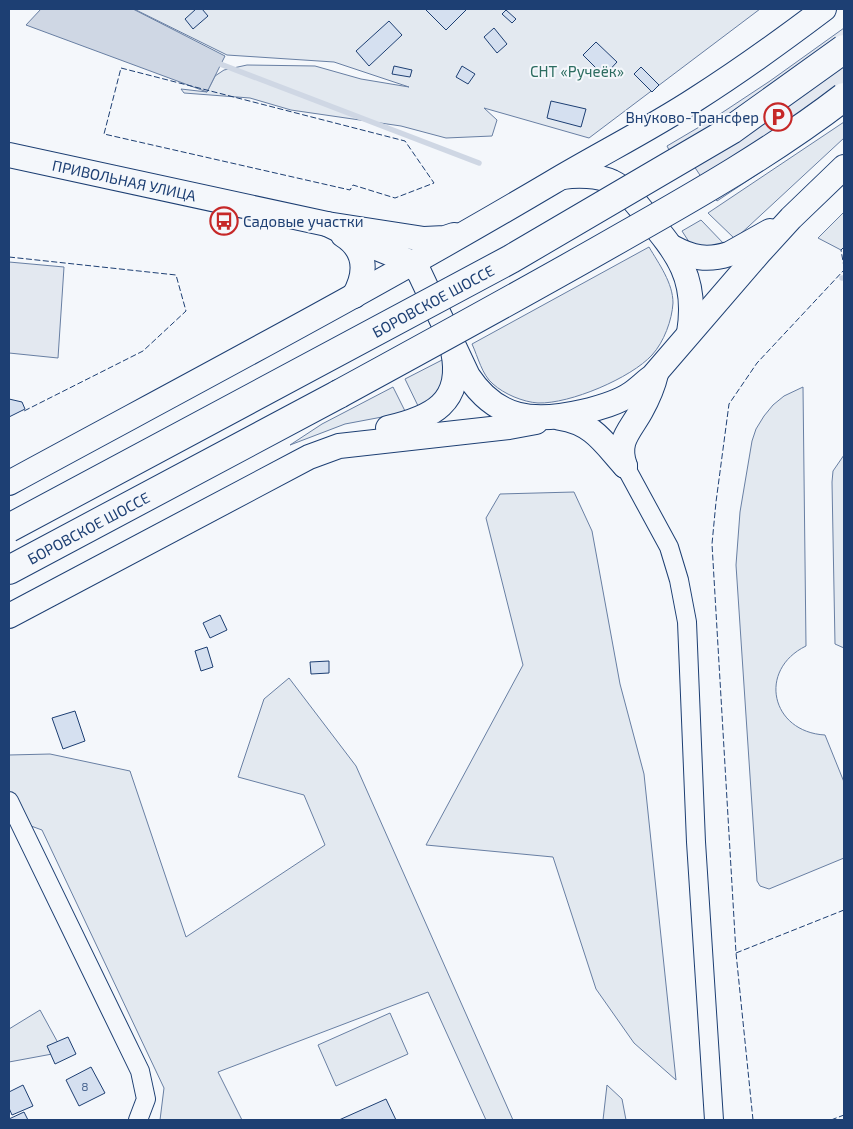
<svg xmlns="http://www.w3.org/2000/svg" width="853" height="1129" viewBox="0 0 853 1129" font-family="'Exo 2',sans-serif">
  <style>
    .green { fill: #e3e9f0; stroke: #687fa3 }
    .parking { fill: #e3e8f0; stroke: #687fa3 }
    .water { fill: #cfd7e4; stroke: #687fa3 }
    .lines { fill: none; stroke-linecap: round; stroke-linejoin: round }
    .stream { stroke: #cfd7e4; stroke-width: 5.5 }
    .building { fill: #d5e0f0; stroke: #1d3f73 }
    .street-casing { stroke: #1d3f73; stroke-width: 20 }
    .secondary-casing { stroke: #1d3f73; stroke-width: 26 }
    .primary-casing { stroke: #1d3f73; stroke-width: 30 }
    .street { stroke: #f4f7fb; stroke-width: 18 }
    .secondary { stroke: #f4f7fb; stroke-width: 24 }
    .primary { stroke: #f4f7fb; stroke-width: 28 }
    .primary-bridge-casing { stroke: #1d3f73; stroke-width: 30; stroke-linecap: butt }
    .primary-bridge { stroke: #f4f7fb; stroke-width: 28 }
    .fence { stroke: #1d3f73; stroke-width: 1; stroke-dasharray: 6 2.5; stroke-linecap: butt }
    .labels { text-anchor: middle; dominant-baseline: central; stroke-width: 4; stroke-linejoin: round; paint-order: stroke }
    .number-label { font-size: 12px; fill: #4b6792 }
    .park-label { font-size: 15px; fill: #2c6c60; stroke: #f4f7fb }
    .poi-label { font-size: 15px; fill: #1d3f73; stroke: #f4f7fb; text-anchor: end }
    .street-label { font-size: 15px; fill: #1d3f73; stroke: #f4f7fb }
  </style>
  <rect width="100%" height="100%" fill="#f4f7fb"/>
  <!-- green -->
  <g class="green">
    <polygon points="134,9 760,9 589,138 484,108 497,120 492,136 446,138 401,126 291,110 250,98 184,93 181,89 207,92 215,76 224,70 247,65 315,66 361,79 409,87 334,62 227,55"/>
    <polygon points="844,122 844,138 735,239 708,213"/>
    <polygon points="844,212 844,247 841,250 818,238"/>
    <polygon points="701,220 726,246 720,248 691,245 682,231"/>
    <path d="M649 247C659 264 673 283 673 303 672 320 664 342 652 355 631 378 570 404 538 403 523 402 504 394 493 384 482 375 478 357 472 344Z"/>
    <polygon points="442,360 445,369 446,387 420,410 405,379"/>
    <polygon points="393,387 405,411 398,414 345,424 290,445 322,424"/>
    <path d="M803 387 806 646C757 670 771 732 825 735L844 782V858L769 889 760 886 757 881 736 565 740 512 752 441 756 429 764 416 773 405 784 396Z"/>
    <polygon points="844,455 844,648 835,644 832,482 833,471"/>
    <polygon points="574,492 592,531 620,684 644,774 676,1080 634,1043 596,989 553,857 426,845 523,665 486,518 500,494"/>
    <polygon points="289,678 356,766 513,1120 486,1120 428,992 218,1072 242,1120 160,1120 164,1088 42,830 9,818 9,755 50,754 130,771 186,937 325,845 304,795 238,777 264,699"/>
    <polygon points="40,1010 63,1052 9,1062 9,1029"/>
    <polygon points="390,1013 408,1054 336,1086 318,1045"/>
    <polygon points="607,1085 622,1099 626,1120 603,1120"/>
  </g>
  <!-- parking -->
  <g class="parking">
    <polygon points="844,28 844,114 795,149 717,201 692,163 679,170 667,146 711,120 770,81"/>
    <polygon points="9,262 64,267 58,358 9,353"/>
  </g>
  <!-- water -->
  <polygon class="water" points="41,9 133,9 225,56 207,92 26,25"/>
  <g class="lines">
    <!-- stream -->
    <g class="stream">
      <polyline points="215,62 479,163"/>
      <polyline points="842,278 844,278"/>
    </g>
  </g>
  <!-- building -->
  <g class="building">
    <polygon points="196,9 202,9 208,16 193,29 185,19"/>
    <polygon points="425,9 467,9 446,30"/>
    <polygon points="506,10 516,19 512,23 502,14"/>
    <polygon points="389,21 402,35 369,66 356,51"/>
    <polygon points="494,28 507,44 497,53 484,37"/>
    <polygon points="596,42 617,62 604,76 583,55"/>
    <polygon points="394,66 412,70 410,77 392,74"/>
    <polygon points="462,66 475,74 468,84 456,77"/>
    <polygon points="641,67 659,85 652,92 634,74"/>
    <polygon points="551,101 586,109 581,127 547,118"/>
    <polygon points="9,399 22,402 25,409 9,417"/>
    <polygon points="220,615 227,630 210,638 203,623"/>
    <polygon points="207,647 213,667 201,671 195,651"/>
    <polygon points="329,661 329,673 311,674 310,662"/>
    <polygon points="75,711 85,741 63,749 52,718"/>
    <polygon points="68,1037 76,1054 55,1064 47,1046"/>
    <polygon points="91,1067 105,1093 79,1106 66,1080"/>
    <polygon points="23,1085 33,1106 12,1115 9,1108 9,1092"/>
    <polygon points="386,1099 396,1120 339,1120"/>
    <polygon points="24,1112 28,1120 9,1120 9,1119"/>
  </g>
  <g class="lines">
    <!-- street casing -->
    <g class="street-casing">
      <g id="street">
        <polyline points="625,466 669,547 679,580 687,622 696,842 714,1120"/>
        <polyline points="9,801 140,1071 146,1099 138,1120"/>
      </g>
    </g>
    <!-- secondary casing -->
    <g class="secondary-casing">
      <g id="secondary">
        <path id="s1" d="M9 155 327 224 424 239 445 238 454 235"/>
        <path d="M563 177C577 175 598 175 612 182 625 188 635 202 644 213 678 254 698 278 689 333"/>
        <path d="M327 224 374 247 413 263 420 274 468 376C497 420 534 423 582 412 599 408 618 403 632 393 639 388 646 381 653 376L759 253 791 218 844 167"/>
        <path d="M343 235C367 250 367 273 354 296"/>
        <path d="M672 247C692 258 707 261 729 254L770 231"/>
        <path d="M560 418C593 423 604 443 625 466"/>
        <path d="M388 428C431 418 464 403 453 351"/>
        <path d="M625 466C616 441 630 431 641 411 647 400 653 387 656 374"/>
        <path d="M9 483C191 384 374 288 553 182 600 154 650 129 696 99 740 71 783 40 824 9"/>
        <polyline points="9,616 309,457 339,446 509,427 536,422"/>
      </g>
    </g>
    <!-- primary casing -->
    <g class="primary-casing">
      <g id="primary">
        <path id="s2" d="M9 570 339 394"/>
      </g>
    </g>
    <!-- street -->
    <use href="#street" class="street"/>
    <!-- secondary -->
    <use href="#secondary" class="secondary"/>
    <!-- primary -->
    <use href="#primary" class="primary"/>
    <!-- primary-bridge casing -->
    <g class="primary-bridge-casing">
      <g id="primary-bridge">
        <path d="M339 394C434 342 530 290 624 236 700 193 775 150 844 97"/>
        <path id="s3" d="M9 528 511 259 731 130 844 49"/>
      </g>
    </g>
    <!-- primary-bridge -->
    <use href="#primary-bridge" class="primary-bridge"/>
    <!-- fence -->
    <g class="fence">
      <polygon points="121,68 405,141 434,183 395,198 353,185 350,190 104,134"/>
      <polyline points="844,247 841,250 844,267"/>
      <polyline points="9,257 176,275 186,311 143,351 22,412"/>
      <polyline points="736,953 844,910"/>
      <polyline points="753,1120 736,953 712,544 716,502 729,404 757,363 844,270"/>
      <polyline points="831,1120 844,1115"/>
    </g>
  </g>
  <!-- icons -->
  <defs>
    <g id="parking-ring" transform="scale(1.4375)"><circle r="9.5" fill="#f4f7fb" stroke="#c62828" stroke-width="1.5"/><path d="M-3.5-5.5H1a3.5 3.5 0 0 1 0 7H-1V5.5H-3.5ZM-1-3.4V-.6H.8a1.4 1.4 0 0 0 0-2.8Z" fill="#c62828"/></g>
    <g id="bus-ring" transform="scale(1.4375)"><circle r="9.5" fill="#f4f7fb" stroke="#c62828" stroke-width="1.5"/><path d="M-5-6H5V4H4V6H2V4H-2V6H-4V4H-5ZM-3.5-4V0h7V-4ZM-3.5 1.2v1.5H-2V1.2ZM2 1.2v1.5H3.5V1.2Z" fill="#c62828"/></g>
  </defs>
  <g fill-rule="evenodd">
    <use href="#parking-ring" x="778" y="117"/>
    <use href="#bus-ring" x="224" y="221"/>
  </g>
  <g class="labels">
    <!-- number labels -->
    <g class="number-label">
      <text x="85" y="1086">8</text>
    </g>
    <!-- park labels -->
    <g class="park-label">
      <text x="577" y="71">СНТ «Ручеёк»</text>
    </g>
    <!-- poi labels -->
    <g class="poi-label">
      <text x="759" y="117">Внуково-Трансфер</text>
      <text x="243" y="221" text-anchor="start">Садовые участки</text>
    </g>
    <!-- street labels -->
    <g class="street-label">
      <text stroke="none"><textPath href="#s1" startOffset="118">ПРИВОЛЬНАЯ УЛИЦА</textPath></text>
      <text stroke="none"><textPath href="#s3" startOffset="481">БОРОВСКОЕ ШОССЕ</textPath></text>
      <text stroke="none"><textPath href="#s2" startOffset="90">БОРОВСКОЕ ШОССЕ</textPath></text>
    </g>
  </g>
  <!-- border -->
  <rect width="853" height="1129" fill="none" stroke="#1d3f73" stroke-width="20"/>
</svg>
